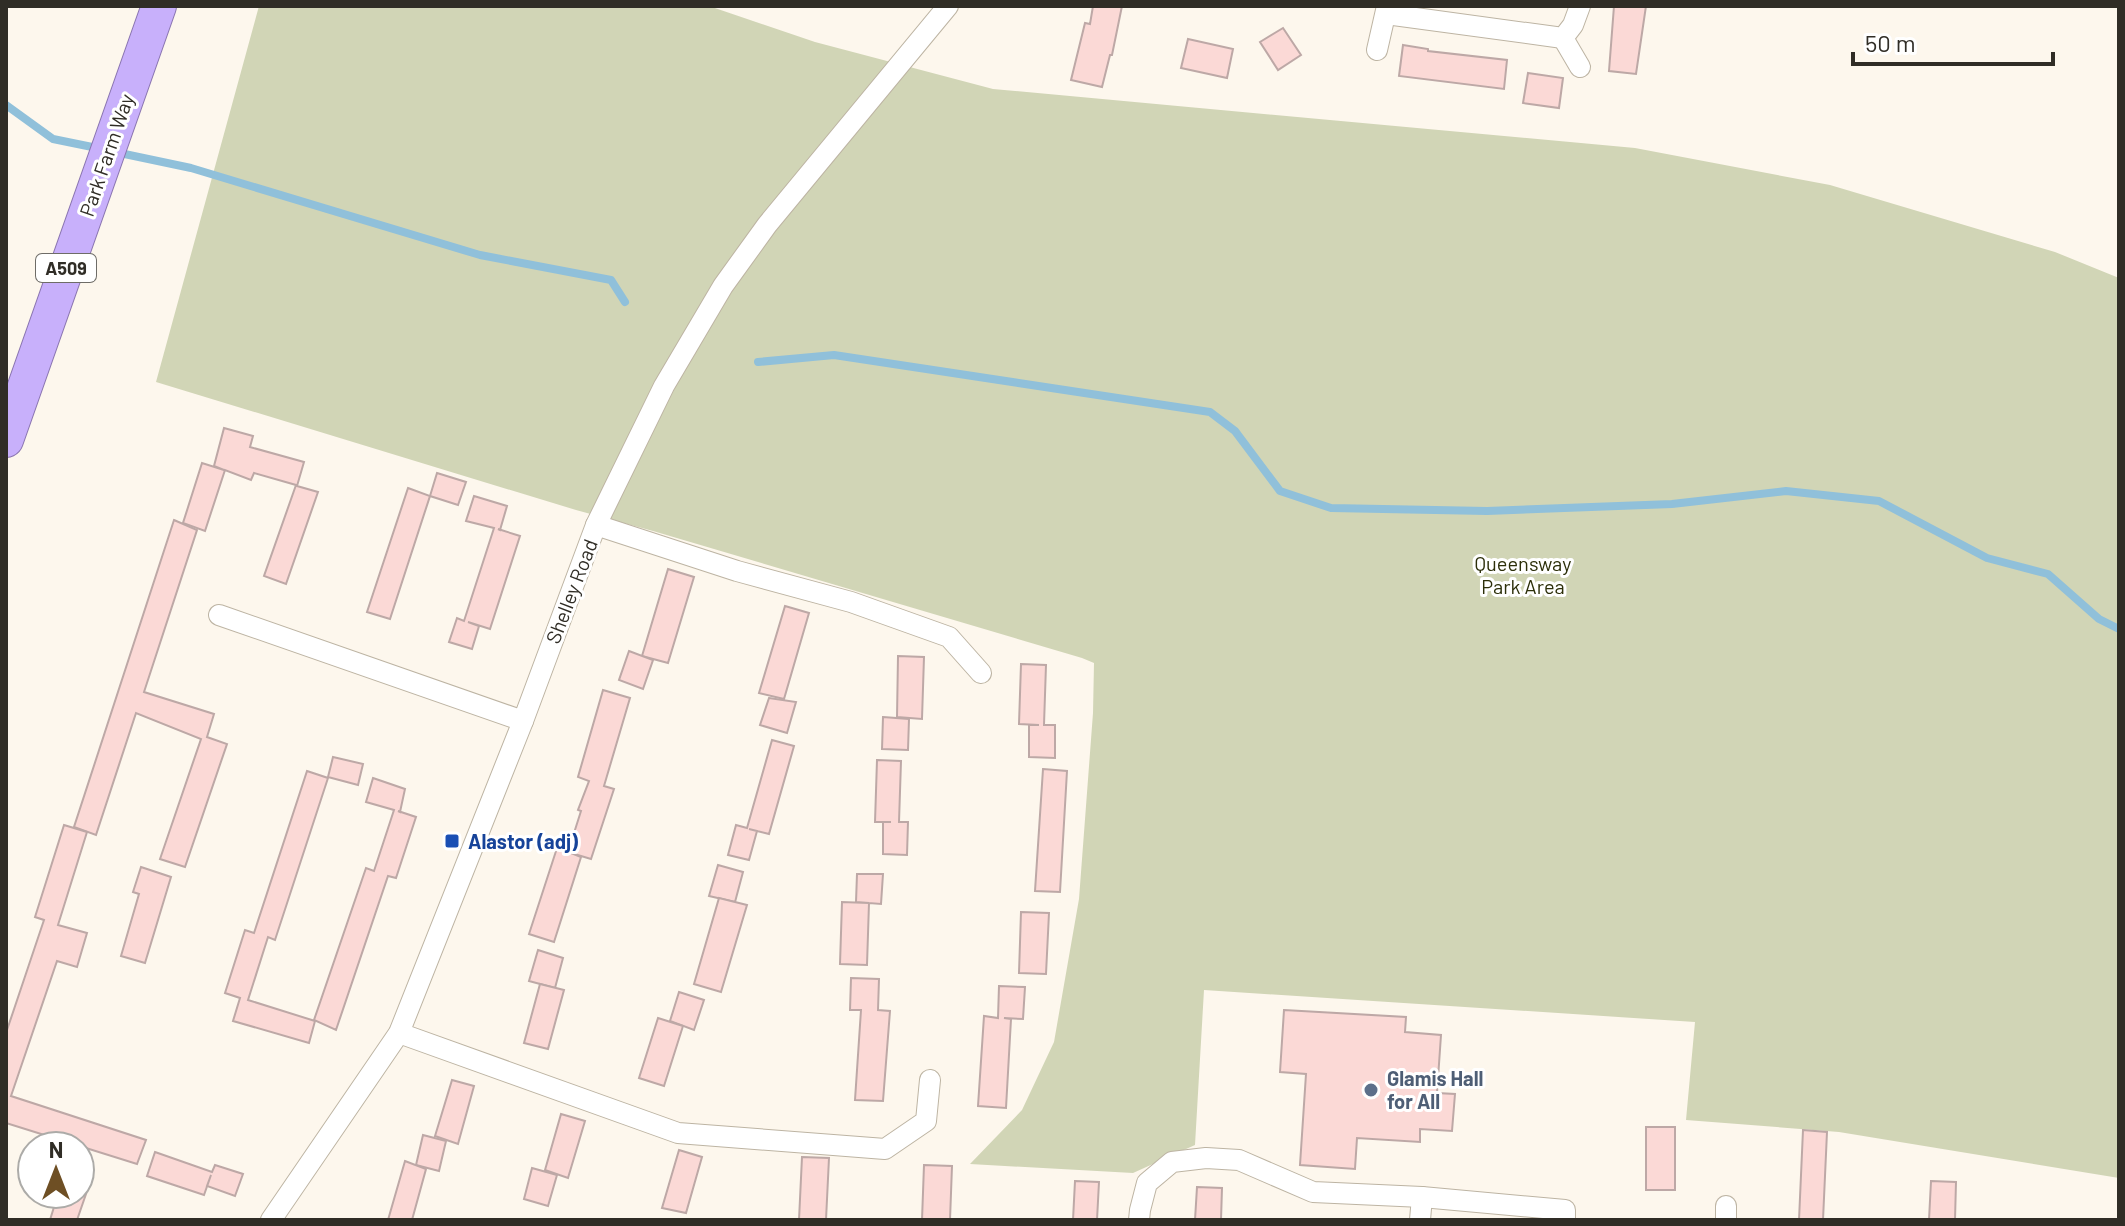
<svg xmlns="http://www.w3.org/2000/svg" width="2125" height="1226" viewBox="0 0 2125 1226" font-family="Barlow,sans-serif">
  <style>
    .green { fill: #d1d5b6 }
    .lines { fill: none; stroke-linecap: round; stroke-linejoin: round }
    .stream { stroke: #90c0da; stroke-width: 8 }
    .building { fill: #fbd9d6; stroke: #bda8a6; stroke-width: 2 }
    .minor-casing { stroke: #bdb4a3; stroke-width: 22 }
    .trunk-casing { stroke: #8a75b0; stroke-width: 36 }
    .minor { stroke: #fff; stroke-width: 20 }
    .trunk { stroke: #c8b0fb; stroke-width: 34 }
    .transit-dot { fill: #1a4fb4; stroke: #fff; stroke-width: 3 }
    .service-dot { fill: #5c6f8a; stroke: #fff; stroke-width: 3 }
    .labels { text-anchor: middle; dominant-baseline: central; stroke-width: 6; stroke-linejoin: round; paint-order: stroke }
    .shield { fill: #fff; stroke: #6e6c67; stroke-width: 2 }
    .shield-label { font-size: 18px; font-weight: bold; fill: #302d26 }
    .street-label { font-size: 20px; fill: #302d26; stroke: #fff }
    .park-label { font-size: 20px; fill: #2c2f09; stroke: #fff }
    .transit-label { font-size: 20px; font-weight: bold; fill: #164399; stroke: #fff; text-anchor: start }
    .service-label { font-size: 20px; font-weight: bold; fill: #4e5e75; stroke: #fff; text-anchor: start }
  </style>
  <rect width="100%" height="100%" fill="#fdf7ed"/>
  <!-- green -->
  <polygon class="green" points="259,6 709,6 815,42 993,89 1635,148 1830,185 2055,252 2119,278 2119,1178 1839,1132 1686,1120 1695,1022 1204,990 1195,1145 1133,1173 970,1164 1022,1110 1054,1042 1079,899 1093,713 1094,663 1082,658 653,531 576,510 156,382"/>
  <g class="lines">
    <!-- stream -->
    <g class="stream">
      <polyline points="6,105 53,139 102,149"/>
      <polyline points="115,152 191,168 480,255 611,280 625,302"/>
      <polyline points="758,362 834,355 1210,412 1235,431 1280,491 1331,508 1487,511 1672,504 1786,491 1879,501 1987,558 2048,574 2099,619 2119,629"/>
    </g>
  </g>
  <!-- building -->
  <g class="building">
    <polygon points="1093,6 1122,6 1112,55 1110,55 1102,87 1071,80 1085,23 1090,24"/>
    <polygon points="1614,6 1646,6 1636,74 1609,71"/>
    <polygon points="1283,28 1301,55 1278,70 1260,42"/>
    <polygon points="1188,39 1233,49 1227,78 1181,68"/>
    <polygon points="1403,45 1428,49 1428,51 1507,60 1504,89 1399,76"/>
    <polygon points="1528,73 1563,78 1559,108 1523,103"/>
    <polygon points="224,428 253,436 250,447 304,462 297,486 318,492 286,584 264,576 296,485 254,473 251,480 225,470 205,531 183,523 202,463 224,470 214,466"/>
    <polygon points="437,473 466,482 458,505 430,496"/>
    <polygon points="408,488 430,496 390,619 367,612"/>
    <polygon points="474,496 507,506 500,530 498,529 520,536 490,629 468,622 479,626 472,649 449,642 457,618 464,621 494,528 466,521"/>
    <polygon points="174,520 197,530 144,692 214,714 207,737 227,744 185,867 160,859 201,739 136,713 96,835 74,827"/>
    <polygon points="668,569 694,577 668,663 642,656"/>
    <polygon points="785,606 809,613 784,699 759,693"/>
    <polygon points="629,651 653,660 643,689 619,680"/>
    <polygon points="898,656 924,657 922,719 897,717"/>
    <polygon points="1021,664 1046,665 1044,725 1055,725 1055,758 1029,757 1029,725 1039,725 1019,724"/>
    <polygon points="603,690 630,698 604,786 614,789 591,859 571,853 581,857 554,942 529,934 557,848 568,852 581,811 578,810 589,781 578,777"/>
    <polygon points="769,698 796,702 787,733 760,725"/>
    <polygon points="883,717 909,719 908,750 882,749"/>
    <polygon points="772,740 794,746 769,834 749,829 757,831 749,860 728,855 736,825 747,828"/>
    <polygon points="333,757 363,764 358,785 328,777"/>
    <polygon points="877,760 901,761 899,822 908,822 907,855 883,854 883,822 891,822 875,822"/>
    <polygon points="1043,769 1067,771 1060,892 1035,891"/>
    <polygon points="307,771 328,778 275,940 268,937 248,1000 315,1021 309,1043 233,1021 240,998 225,993 245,930 254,933"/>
    <polygon points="373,778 405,789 400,812 398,811 416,817 396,878 388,876 336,1030 314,1020 366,868 374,871 394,810 366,802"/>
    <polygon points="64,825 87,832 58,925 87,933 77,967 57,961 11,1096 146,1140 137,1164 6,1123 6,1033 44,920 35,917"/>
    <polygon points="718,865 743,872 735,902 709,896"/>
    <polygon points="141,867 171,877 145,963 121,956 139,894 133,892"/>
    <polygon points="857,874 883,874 881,904 869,903 867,965 840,964 842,902 869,903 856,902"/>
    <polygon points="719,898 747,905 721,992 694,984"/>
    <polygon points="1021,912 1049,913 1046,974 1019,973"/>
    <polygon points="538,950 563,958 555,988 529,981"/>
    <polygon points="851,978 879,979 878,1010 890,1011 883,1101 855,1100 861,1010 850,1010"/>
    <polygon points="540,984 564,990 548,1049 524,1043"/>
    <polygon points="999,986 1025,987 1023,1019 1004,1018 1011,1019 1006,1108 978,1106 984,1016 998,1018"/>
    <polygon points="679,992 704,1000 694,1030 670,1021"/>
    <polygon points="1284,1010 1406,1017 1405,1032 1441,1035 1437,1093 1455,1094 1452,1131 1420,1129 1420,1142 1357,1138 1355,1169 1300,1165 1306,1074 1280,1072"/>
    <polygon points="658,1018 683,1026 664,1086 639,1078"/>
    <polygon points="452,1080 474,1086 458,1144 435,1136"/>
    <polygon points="561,1114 585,1121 568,1178 545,1170"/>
    <rect x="1646" y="1127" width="29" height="63"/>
    <polygon points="1803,1130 1827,1132 1823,1220 1799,1220"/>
    <polygon points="423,1135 446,1141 439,1171 416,1165"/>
    <polygon points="679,1150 702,1157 686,1213 662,1208"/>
    <polygon points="155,1152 212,1172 215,1165 243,1174 235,1196 207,1186 211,1175 204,1195 147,1176"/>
    <polygon points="802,1157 829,1158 826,1220 799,1220"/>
    <polygon points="405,1161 426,1169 412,1220 388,1220"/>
    <polygon points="924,1165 952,1166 950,1220 922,1220"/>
    <polygon points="532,1168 557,1175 548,1206 524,1199"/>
    <polygon points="1075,1181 1099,1182 1097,1220 1073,1220"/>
    <polygon points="1931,1181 1956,1182 1955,1220 1929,1220"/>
    <polygon points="1197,1187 1222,1188 1221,1220 1195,1220"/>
    <polygon points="58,1194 86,1194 77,1220 50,1220"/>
  </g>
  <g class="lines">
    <!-- minor casing -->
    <g class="minor-casing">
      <g id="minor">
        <polyline points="1386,14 1563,38 1573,25 1580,6"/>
        <polyline points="1563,38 1580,67"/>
        <polyline points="1377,50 1387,6"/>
        <polyline points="596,525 737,571 851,602 949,637 981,673"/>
        <polyline points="219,615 523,721"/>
        <polyline points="399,1033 678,1133 885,1149 926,1121 930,1080"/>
        <polyline points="271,1220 399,1033 523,721 596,525 664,386 723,286 767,225 948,6"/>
        <polyline points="1139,1220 1140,1210 1147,1183 1172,1162 1206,1158 1239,1160 1313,1192 1422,1197 1565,1210 1565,1220"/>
        <polyline points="1420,1220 1422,1197"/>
        <polyline points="1726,1220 1726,1206"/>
      </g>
    </g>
    <!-- trunk casing -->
    <g class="trunk-casing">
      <polyline id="trunk" points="6,440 159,6"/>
    </g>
    <!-- minor -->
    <use href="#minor" class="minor"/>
    <!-- trunk -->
    <use href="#trunk" class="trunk"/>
  </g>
  <!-- markers -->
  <rect class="transit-dot" x="444" y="833" width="16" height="16" rx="4"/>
  <circle class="service-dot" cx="1371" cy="1090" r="8"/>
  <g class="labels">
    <!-- shield labels -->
    <rect class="shield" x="36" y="254" width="60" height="28" rx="6"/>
    <g class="shield-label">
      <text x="66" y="268">A509</text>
    </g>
    <!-- street labels -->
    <g class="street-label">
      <text transform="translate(106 155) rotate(-71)">Park Farm Way</text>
      <text transform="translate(571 591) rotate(-69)">Shelley Road</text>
    </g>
    <!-- park labels -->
    <g class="park-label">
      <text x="1523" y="563">Queensway<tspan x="1523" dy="23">Park Area</tspan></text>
    </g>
    <!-- transit labels -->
    <g class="transit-label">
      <text x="468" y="841">Alastor (adj)</text>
    </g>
    <!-- service labels -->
    <g class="service-label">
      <text x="1387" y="1078">Glamis Hall<tspan x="1387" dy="23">for All</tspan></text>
    </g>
  </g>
  <!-- border -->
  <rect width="2125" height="1226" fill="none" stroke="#302d26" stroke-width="16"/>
  <!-- north arrow -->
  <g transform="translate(56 1170)"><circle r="38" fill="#ffffff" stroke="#acaba8" stroke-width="2"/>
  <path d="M0-6L14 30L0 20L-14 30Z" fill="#6e4f24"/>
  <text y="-12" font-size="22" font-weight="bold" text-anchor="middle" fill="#302d26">N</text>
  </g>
  <!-- scale -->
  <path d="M1853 52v12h200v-12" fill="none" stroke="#302d26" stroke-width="4"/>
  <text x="1865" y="52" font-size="24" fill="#302d26" stroke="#ffffff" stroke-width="6" paint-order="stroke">50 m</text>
</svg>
